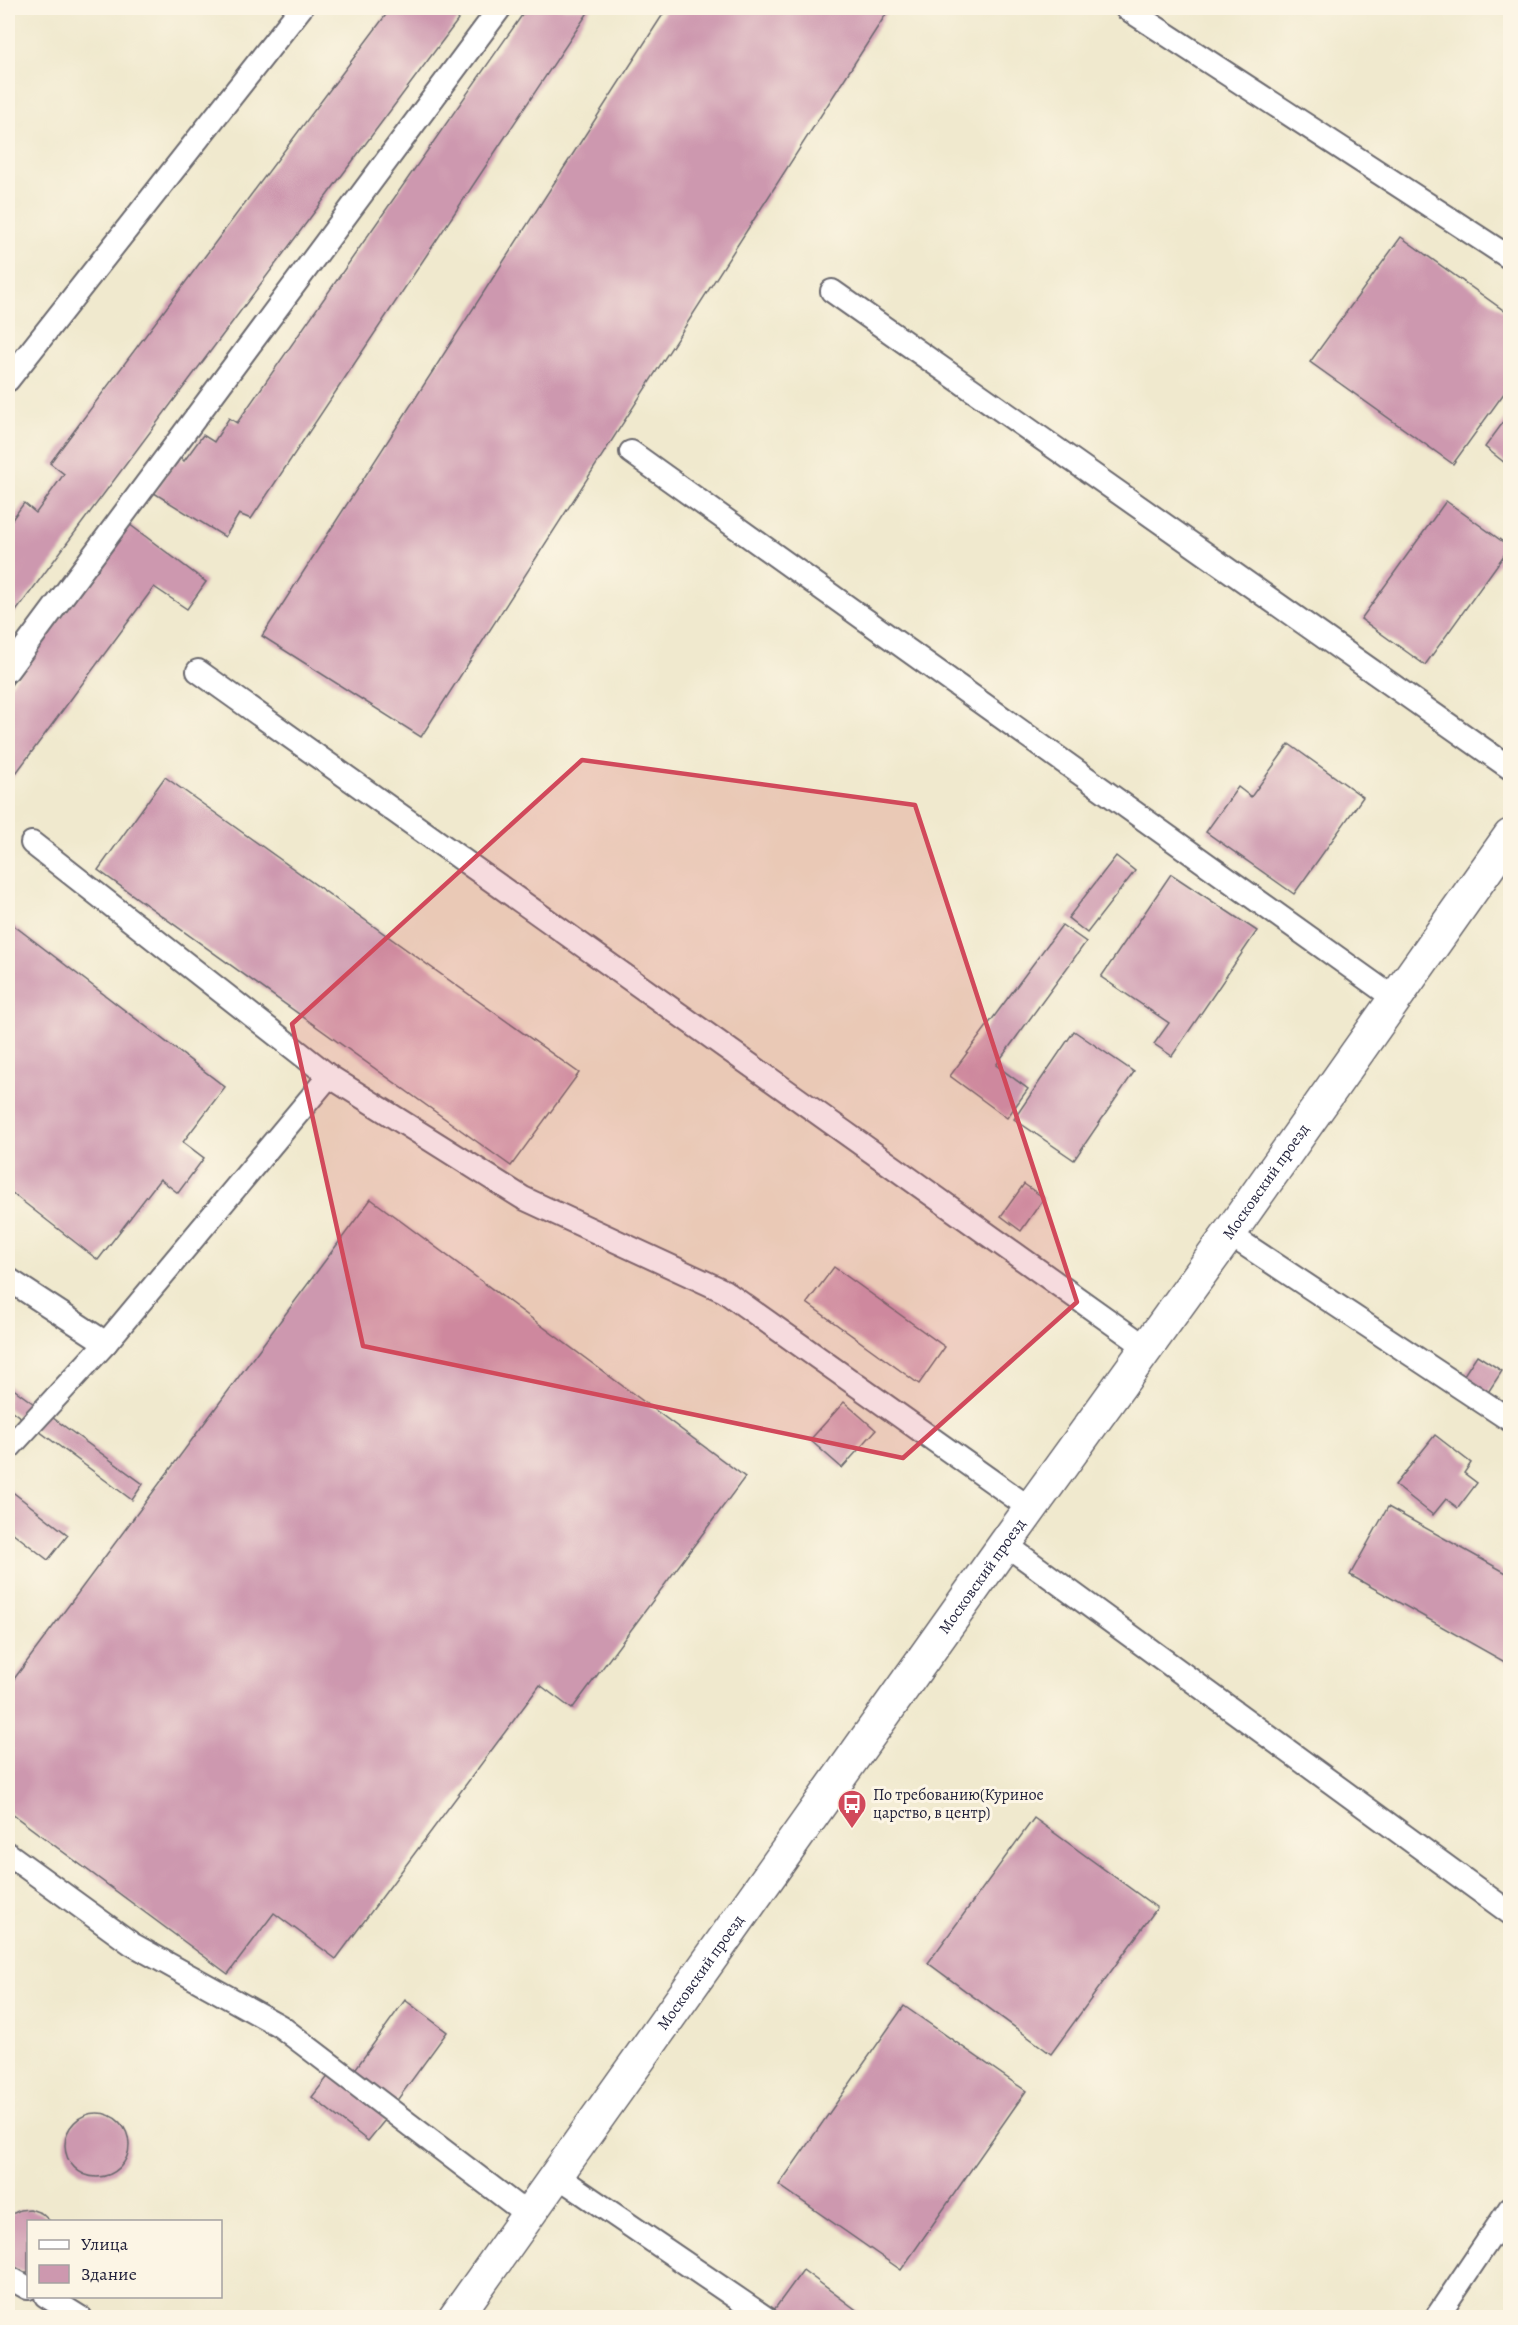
<svg xmlns="http://www.w3.org/2000/svg" width="1518" height="2325" viewBox="0 0 1518 2325" font-family="Alegreya,serif">
  <style>
    .building { fill: #cd98af }
    .lines { fill: none; stroke-linecap: round; stroke-linejoin: round }
    .service-casing { stroke: #6a686e; stroke-width: 26 }
    .tertiary-casing { stroke: #6a686e; stroke-width: 36 }
    .service { stroke: #fff; stroke-width: 22 }
    .tertiary { stroke: #fff; stroke-width: 33 }
    .marked { fill: #d1495b; fill-opacity: 0.2; stroke: #d1495b; stroke-width: 4.5; stroke-linejoin: round }
    .labels { text-anchor: middle; dominant-baseline: central; stroke-width: 6; stroke-linejoin: round; paint-order: stroke }
    .street-label { font-size: 16px; fill: #22223b; stroke: #fcf5e5 }
    .poi-label { font-size: 16px; fill: #22223b; stroke: #fcf5e5; text-anchor: start }
  </style>
  <rect width="100%" height="100%" fill="#fcf5e5"/>
  <filter id="ink" filterUnits="userSpaceOnUse"><feTurbulence type="fractalNoise" baseFrequency=".0167" numOctaves="2"/><feDisplacementMap in="SourceGraphic" scale="12" xChannelSelector="R" yChannelSelector="G"/><feConvolveMatrix kernelMatrix="1 2 1 2 8 2 1 2 1" color-interpolation-filters="sRGB"/></filter>
  <filter id="wash" filterUnits="userSpaceOnUse"><feTurbulence type="fractalNoise" baseFrequency=".008" numOctaves="4" result="noise"/><feDisplacementMap in="SourceGraphic" scale="24" xChannelSelector="R" yChannelSelector="G"/><feGaussianBlur stdDeviation="1.35" result="paint"/><feColorMatrix in="noise" values="0 0 0 0 0 0 0 0 0 0 0 0 0 0 0 0 0 1.4 0 .05"/><feComposite in="paint" operator="in"/></filter>
  <g filter="url(#wash)">
    <rect width="100%" height="100%" fill="#f0e9ce"/>
    <g id="blocks">
      <!-- building -->
      <g class="building">
        <polygon points="391,8 467,8 8,622 8,525 24,503 36,513 64,474 50,463"/>
        <polygon points="527,8 591,8 251,519 239,514 225,537 154,493 178,455 184,461 203,435 214,442 229,418 237,423"/>
        <polygon points="667,8 890,8 421,737 262,636"/>
        <polygon points="1401,237 1510,315 1510,385 1453,464 1310,362"/>
        <polygon points="1510,413 1510,467 1485,447"/>
        <polygon points="1446,501 1510,547 1425,665 1361,619"/>
        <polygon points="129,524 206,582 187,609 154,587 8,784 8,689"/>
        <polygon points="1289,744 1363,797 1294,894 1206,832 1238,787 1251,797"/>
        <polygon points="165,777 579,1073 511,1166 98,870"/>
        <polygon points="1116,856 1135,871 1087,933 1068,918"/>
        <polygon points="1171,874 1257,931 1172,1056 1154,1044 1169,1023 1101,977"/>
        <polygon points="8,921 225,1087 183,1142 204,1158 178,1193 160,1179 98,1260 8,1190"/>
        <polygon points="1062,925 1086,942 996,1065 1028,1089 1007,1118 950,1076"/>
        <polygon points="1074,1031 1134,1072 1074,1160 1014,1119"/>
        <polygon points="1024,1184 1044,1198 1021,1231 1001,1216"/>
        <polygon points="371,1199 745,1477 572,1709 540,1685 336,1959 274,1913 228,1974 8,1811 8,1687"/>
        <polygon points="834,1267 945,1347 919,1384 807,1303"/>
        <polygon points="1477,1355 1502,1371 1487,1394 1462,1378"/>
        <polygon points="8,1385 143,1484 132,1500 8,1408"/>
        <polygon points="844,1402 876,1430 842,1468 810,1440"/>
        <polygon points="1435,1435 1471,1463 1464,1473 1477,1483 1458,1508 1446,1499 1433,1515 1395,1485"/>
        <polygon points="10,1490 68,1535 48,1560 8,1529 8,1493"/>
        <polygon points="1388,1507 1510,1575 1510,1665 1350,1575"/>
        <polygon points="1034,1818 1157,1908 1051,2054 928,1963"/>
        <polygon points="405,2000 447,2032 393,2106 351,2075"/>
        <polygon points="904,2006 1026,2091 901,2270 779,2185"/>
        <polygon points="333,2070 389,2115 368,2141 312,2097"/>
        <circle cx="97" cy="2145" r="32"/>
        <polygon points="30,2209 41,2213 51,2222 28,2222 28,2272 22,2272 8,2266 8,2216 20,2210"/>
        <polygon points="803,2270 867,2318 768,2318"/>
      </g>
    </g>
  </g>
  <g filter="url(#ink)">
    <use href="#blocks" fill-opacity="0" stroke="#6a686e" stroke-width="1.5"/>
    <g class="lines">
      <!-- service casing -->
      <g class="service-casing">
        <g id="service">
          <polyline points="1126,8 1510,258"/>
          <polyline points="832,291 1510,768"/>
          <polyline points="8,380 301,8"/>
          <polyline points="631,452 1395,999"/>
          <polyline points="8,670 500,8"/>
          <polyline points="198,671 1147,1348"/>
          <polyline points="32,843 329,1076 523,1198 724,1291 1031,1509"/>
          <polyline points="1229,1234 1510,1420"/>
          <polyline points="8,1279 106,1343"/>
          <polyline points="8,1449 106,1343 329,1076"/>
          <polyline points="1005,1544 1510,1913"/>
          <polyline points="8,1854 132,1944 280,2026 528,2215"/>
          <polyline points="556,2175 766,2318"/>
          <polyline points="8,2277 28,2288"/>
          <polyline points="46,2296 81,2318"/>
          <polyline points="1436,2318 1510,2208"/>
        </g>
      </g>
      <!-- tertiary casing -->
      <g class="tertiary-casing">
        <g id="tertiary">
          <path id="s1" d="M455 2318 1005 1544 1229 1234 1510 836"/>
        </g>
      </g>
      <!-- service -->
      <use href="#service" class="service"/>
      <!-- tertiary -->
      <use href="#tertiary" class="tertiary"/>
    </g>
  </g>
  <!-- marked area -->
  <path class="marked" d="M582 760 915 805 1077 1302 903 1458 363 1346 292 1024Z"/>
  <!-- icons -->
  <defs>
    <g id="bus-pin" transform="scale(1.5)"><path d="M0 17L-7.5 6A9.5 9.5 0 1 1 7.5 6Z" fill="#d1495b" stroke="#fcf5e5"/><path d="M-5-6H5V4H4V6H2V4H-2V6H-4V4H-5ZM-3.5-4V0h7V-4ZM-3.5 1.2v1.5H-2V1.2ZM2 1.2v1.5H3.5V1.2Z" fill="#fff"/></g>
  </defs>
  <g fill-rule="evenodd">
    <use href="#bus-pin" x="852" y="1804"/>
  </g>
  <g class="labels">
    <!-- street labels -->
    <g class="street-label">
      <text stroke="none"><textPath href="#s1" startOffset="1396">Московский проезд</textPath></text>
      <text stroke="none"><textPath href="#s1" startOffset="910">Московский проезд</textPath></text>
      <text stroke="none"><textPath href="#s1" startOffset="424">Московский проезд</textPath></text>
    </g>
    <!-- poi labels -->
    <g class="poi-label">
      <text x="873" y="1795">По требованию(Куриное<tspan x="873" dy="18">царство, в центр)</tspan></text>
    </g>
  </g>
  <!-- margin -->
  <rect width="1518" height="2325" fill="none" stroke="#fcf5e5" stroke-width="30"/>
  <!-- legend -->
  <rect x="27" y="2220" width="195" height="78" fill="#fcf5e5" stroke="#a5a1a1" stroke-width="1.5"/>
  <rect x="39" y="2240" width="30" height="9" fill="#ffffff" stroke="#a5a1a1" stroke-width="1.5"/>
  <text x="81" y="2250" font-size="18" fill="#22223b">Улица</text>
  <rect x="39" y="2265" width="30" height="18" fill="#cd98af" stroke="#a5a1a1" stroke-width="1.5"/>
  <text x="81" y="2280" font-size="18" fill="#22223b">Здание</text>
</svg>
